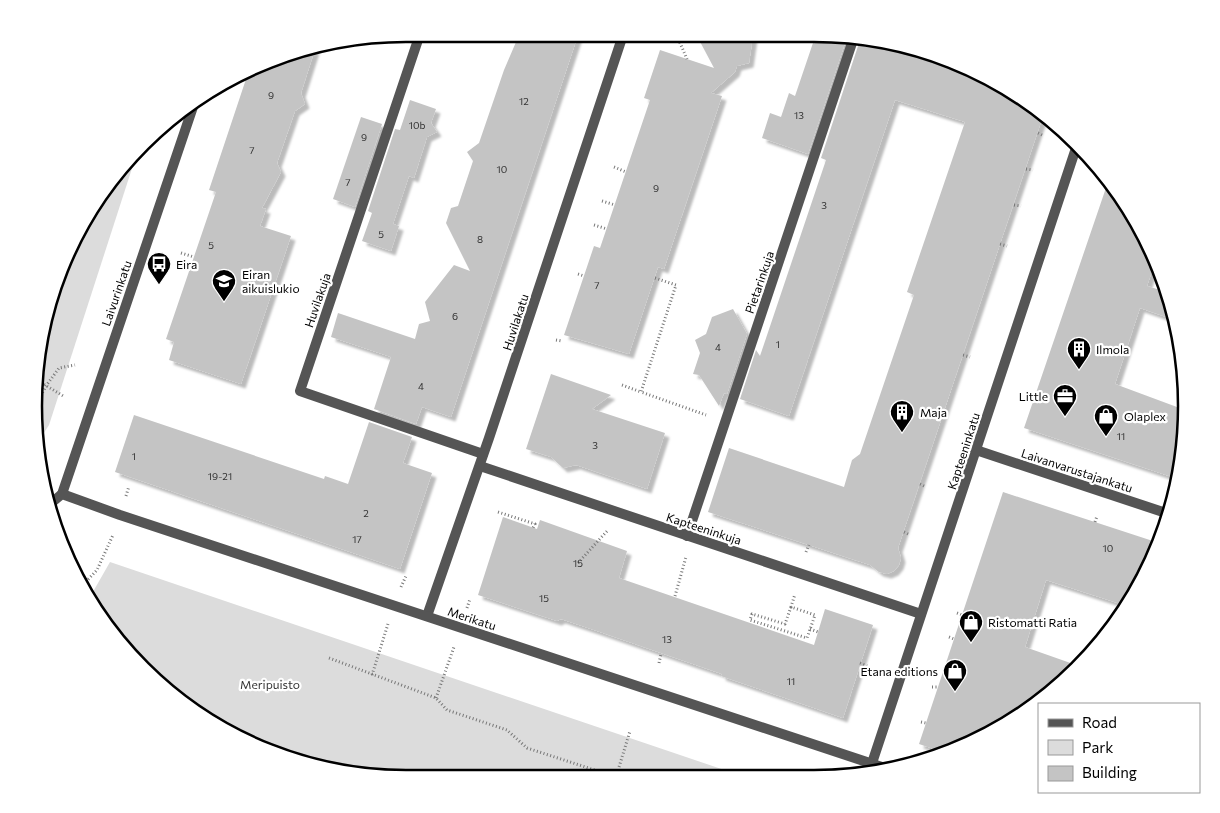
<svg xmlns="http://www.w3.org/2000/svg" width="1220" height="813" viewBox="0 0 1220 813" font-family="Commissioner,sans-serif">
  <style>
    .green { fill: #dcdcdc }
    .building { fill: #c4c4c4; filter: url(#shadow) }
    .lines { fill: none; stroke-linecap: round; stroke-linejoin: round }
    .path { stroke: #777; stroke-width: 3; stroke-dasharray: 1 2.5; stroke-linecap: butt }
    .minor { stroke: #555; stroke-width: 10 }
    .tertiary { stroke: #555; stroke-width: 10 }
    .labels { text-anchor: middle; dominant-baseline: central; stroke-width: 4.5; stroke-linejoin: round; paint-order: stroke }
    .number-label { font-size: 10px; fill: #313131 }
    .poi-label { font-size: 12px; fill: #000; stroke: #fff; text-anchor: start }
    .street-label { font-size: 12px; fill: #000; stroke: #fff }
    .park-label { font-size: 12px; fill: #333; stroke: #fff }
    .rim { fill: none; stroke: #000; stroke-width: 2.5 }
  </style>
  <defs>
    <filter id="shadow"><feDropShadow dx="4.5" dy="4.5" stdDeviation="1" flood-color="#0004"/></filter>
  </defs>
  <rect width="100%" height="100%" fill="#fff"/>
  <!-- green -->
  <g class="green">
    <polygon points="136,156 49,425 38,442 35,382 62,264 111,179"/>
    <polygon points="110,562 748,778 358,776 242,741 161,687 86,596 94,590"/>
  </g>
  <!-- building -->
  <g class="building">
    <polygon points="519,35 578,35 451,417 422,407 416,424 374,409 391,357 331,337 338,313 415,339 419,324 430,321 425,302 454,265 470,271 446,223 451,208 458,206 473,161 467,152 479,143 504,70"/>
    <polygon points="697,36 753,36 749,63 737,66 735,72 711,93 722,96 664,269 658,267 629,354 564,335 594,246 600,248 650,100 644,98 660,50 714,68"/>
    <polygon points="815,37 847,37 808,154 762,138 770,113 781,117 789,93 795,96"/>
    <polygon points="861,37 978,72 1043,116 898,548 901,558 899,565 894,571 887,574 879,572 870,565 708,512 729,448 844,487 852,460 860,454 914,295 907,292 965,122 895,100 789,416 740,399 756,350 760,356 826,160 821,158"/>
    <polygon points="315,49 301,93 305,104 295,111 277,163 281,172 262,208 266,209 260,226 291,236 241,384 169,360 174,342 166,339 216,192 209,190 248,73 287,53"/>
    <polygon points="410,100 436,109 431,123 437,132 427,137 414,178 409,176 393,224 399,226 391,251 362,241 372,213 368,211 395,129 400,130"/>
    <polygon points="361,117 382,124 355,207 333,199"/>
    <polygon points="1109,179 1148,242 1155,262 1147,286 1167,292 1174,310 1175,320 1140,308 1115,384 1185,410 1183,455 1178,479 1024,428"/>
    <polygon points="733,309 747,334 727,394 724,393 719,406 699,375 693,374 700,353 695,340 706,334 712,317"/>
    <polygon points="551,374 611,395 592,409 665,433 647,489 576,465 563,468 551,457 526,449"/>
    <polygon points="134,415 324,479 325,476 348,484 369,422 412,437 403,463 432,473 400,569 115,472"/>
    <polygon points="1003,492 1159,543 1136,593 1127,606 1046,580 1025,647 1079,666 1040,702 978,741 946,753 919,744"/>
    <polygon points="503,517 537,529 540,520 627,551 619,578 814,645 825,609 873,625 843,718 721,676 722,674 600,632 561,619 557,621 478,595"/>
  </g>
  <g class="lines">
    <!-- path -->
    <g class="path">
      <polyline points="677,36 687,59"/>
      <polyline points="1038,133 1044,136"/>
      <polyline points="614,167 626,172"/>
      <polyline points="1026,169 1033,170"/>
      <polyline points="602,201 615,205"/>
      <polyline points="1014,205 1021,206"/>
      <polyline points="594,225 607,229"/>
      <polyline points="1000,244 1007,246"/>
      <polyline points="181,253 194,257"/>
      <polyline points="578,274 584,276"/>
      <polyline points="655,278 676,285 641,392 706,415"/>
      <polyline points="556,340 562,341"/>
      <polyline points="963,355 970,357"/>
      <polyline points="35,379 65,397"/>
      <polyline points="622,385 641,392"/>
      <polyline points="36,405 46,386 59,368 75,365"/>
      <polyline points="920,484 926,487"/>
      <polyline points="126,496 129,486"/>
      <polyline points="498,512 535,524 533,528"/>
      <polyline points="1095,522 1097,516"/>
      <polyline points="904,532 910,535"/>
      <polyline points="806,552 809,545"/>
      <polyline points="578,563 608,530"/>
      <polyline points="81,587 97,570 113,535"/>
      <polyline points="401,587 406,576"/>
      <polyline points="675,596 686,557"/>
      <polyline points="791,607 785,624 752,614 750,620 807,638 815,615 791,607 795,594"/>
      <polyline points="467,608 470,599"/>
      <polyline points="957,613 962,615"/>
      <polyline points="810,629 818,632"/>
      <polyline points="949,637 954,639"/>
      <polyline points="329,658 436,698 447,710 507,730 527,748 616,777"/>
      <polyline points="659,663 661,654"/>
      <polyline points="860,663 867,666"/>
      <polyline points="372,675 388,624"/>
      <polyline points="932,687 938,687"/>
      <polyline points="436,698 454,647"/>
      <polyline points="921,722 926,723"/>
      <polyline points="616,777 630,731"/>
    </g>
    <!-- minor -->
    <g class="minor">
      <polyline points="420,34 300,391 483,454"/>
      <polyline points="976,450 1169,514"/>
      <polyline points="480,466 921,614"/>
      <polyline points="62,494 195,101"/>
      <polyline points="687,536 854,37"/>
      <polyline points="427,616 489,438 623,35"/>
      <polyline points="872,763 1077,145"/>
    </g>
    <!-- tertiary -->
    <polyline class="tertiary" points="50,504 62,494 120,515 891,770"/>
  </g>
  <!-- icons -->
  <defs>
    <g id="bus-pin" transform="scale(1.25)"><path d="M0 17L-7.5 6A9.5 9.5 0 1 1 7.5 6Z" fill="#000" stroke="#fff"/><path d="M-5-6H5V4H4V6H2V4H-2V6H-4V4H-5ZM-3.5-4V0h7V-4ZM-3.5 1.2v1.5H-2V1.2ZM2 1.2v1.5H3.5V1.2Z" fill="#fff"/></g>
    <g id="school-pin" transform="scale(1.25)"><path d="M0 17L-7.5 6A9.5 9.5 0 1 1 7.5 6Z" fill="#000" stroke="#fff"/><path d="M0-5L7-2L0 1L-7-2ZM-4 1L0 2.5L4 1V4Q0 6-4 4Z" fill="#fff"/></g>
    <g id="building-pin" transform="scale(1.25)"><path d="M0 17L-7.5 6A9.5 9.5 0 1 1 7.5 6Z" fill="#000" stroke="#fff"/><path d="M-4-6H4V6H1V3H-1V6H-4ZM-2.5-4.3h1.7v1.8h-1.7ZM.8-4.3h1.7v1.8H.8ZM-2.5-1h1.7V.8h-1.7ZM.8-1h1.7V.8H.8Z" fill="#fff"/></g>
    <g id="office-pin" transform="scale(1.25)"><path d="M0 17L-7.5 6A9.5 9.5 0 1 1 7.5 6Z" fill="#000" stroke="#fff"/><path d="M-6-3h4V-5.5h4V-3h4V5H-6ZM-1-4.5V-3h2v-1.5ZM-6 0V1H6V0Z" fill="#fff"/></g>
    <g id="shop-pin" transform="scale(1.25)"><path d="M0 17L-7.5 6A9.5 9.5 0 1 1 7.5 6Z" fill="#000" stroke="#fff"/><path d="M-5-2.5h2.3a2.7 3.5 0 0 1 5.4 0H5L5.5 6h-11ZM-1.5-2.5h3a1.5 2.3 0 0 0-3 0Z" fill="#fff"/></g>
  </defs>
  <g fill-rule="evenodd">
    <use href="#bus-pin" x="159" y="264"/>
    <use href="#school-pin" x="224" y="281"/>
    <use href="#building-pin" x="1079" y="349"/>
    <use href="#office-pin" x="1065" y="396"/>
    <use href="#building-pin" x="902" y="412"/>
    <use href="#shop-pin" x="1106" y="416"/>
    <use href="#shop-pin" x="971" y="622"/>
    <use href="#shop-pin" x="955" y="671"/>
  </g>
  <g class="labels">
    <!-- number labels -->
    <g class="number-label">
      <text x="271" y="95">9</text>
      <text x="524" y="101">12</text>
      <text x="799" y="115">13</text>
      <text x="417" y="125">10b</text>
      <text x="364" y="137">9</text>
      <text x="252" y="150">7</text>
      <text x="502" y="169">10</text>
      <text x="348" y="182">7</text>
      <text x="656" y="188">9</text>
      <text x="824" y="205">3</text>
      <text x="381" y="234">5</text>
      <text x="480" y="239">8</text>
      <text x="211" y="245">5</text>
      <text x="597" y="285">7</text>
      <text x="455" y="316">6</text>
      <text x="778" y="344">1</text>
      <text x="718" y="347">4</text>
      <text x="421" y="386">4</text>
      <text x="1121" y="436">11</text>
      <text x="595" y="445">3</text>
      <text x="134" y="456">1</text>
      <text x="220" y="476">19-21</text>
      <text x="366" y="513">2</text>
      <text x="357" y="539">17</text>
      <text x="1108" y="548">10</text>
      <text x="578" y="563">15</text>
      <text x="544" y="598">15</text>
      <text x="667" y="639">13</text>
      <text x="791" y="681">11</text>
    </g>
    <!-- poi labels -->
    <g class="poi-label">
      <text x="176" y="264">Eira</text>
      <text x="242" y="274">Eiran<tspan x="242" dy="14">aikuislukio</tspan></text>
      <text x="1096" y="349">Ilmola</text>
      <text x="1048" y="396" text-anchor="end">Little</text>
      <text x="920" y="412">Maja</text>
      <text x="1124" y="416">Olaplex</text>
      <text x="988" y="622">Ristomatti Ratia</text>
      <text x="938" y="671" text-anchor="end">Etana editions</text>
    </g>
    <!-- street labels -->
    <g class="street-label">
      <text transform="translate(759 282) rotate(-71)">Pietarinkuja</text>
      <text transform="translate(116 293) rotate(-71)">Laivurinkatu</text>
      <text transform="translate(317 300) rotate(-71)">Huvilakuja</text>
      <text transform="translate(515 322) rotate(-72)">Huvilakatu</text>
      <text transform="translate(963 451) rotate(-72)">Kapteeninkatu</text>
      <text transform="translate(1077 470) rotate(18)">Laivanvarustajankatu</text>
      <text transform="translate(704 528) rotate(18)">Kapteeninkuja</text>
      <text transform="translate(472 618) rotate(18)">Merikatu</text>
    </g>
    <!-- park labels -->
    <g class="park-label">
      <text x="270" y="684">Meripuisto</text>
    </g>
  </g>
  <!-- crop -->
  <path d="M0 0H1220V813H0ZM406 42H814A364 364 0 0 1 1178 406V406A364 364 0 0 1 814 770H406A364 364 0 0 1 42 406V406A364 364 0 0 1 406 42Z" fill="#fff" fill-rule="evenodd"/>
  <path class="rim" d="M406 42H814A364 364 0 0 1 1178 406V406A364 364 0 0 1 814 770H406A364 364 0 0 1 42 406V406A364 364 0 0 1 406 42Z"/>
  <!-- legend -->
  <rect x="1038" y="703" width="162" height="90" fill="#ffffff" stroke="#999999"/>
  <rect x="1048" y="719" width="25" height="8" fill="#555555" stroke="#999999"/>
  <text x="1082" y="728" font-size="15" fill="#000000">Road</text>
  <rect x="1048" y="740" width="25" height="15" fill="#dcdcdc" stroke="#999999"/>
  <text x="1082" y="753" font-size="15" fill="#000000">Park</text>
  <rect x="1048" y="766" width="25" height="15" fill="#c4c4c4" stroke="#999999"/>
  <text x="1082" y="778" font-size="15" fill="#000000">Building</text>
</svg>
